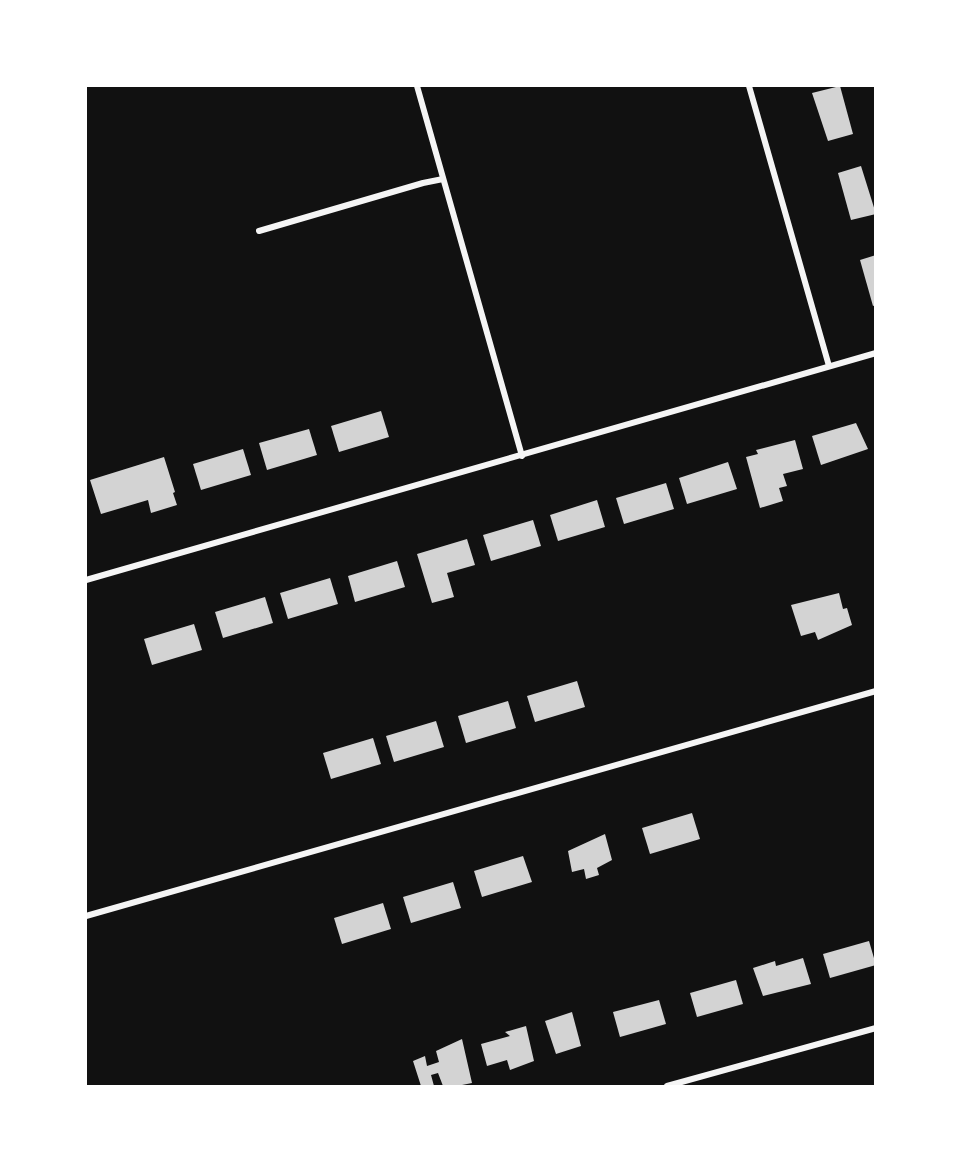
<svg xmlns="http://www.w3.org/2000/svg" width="961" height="1172" viewBox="0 0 961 1172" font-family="Arial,sans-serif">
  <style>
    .building { fill: #d3d3d3 }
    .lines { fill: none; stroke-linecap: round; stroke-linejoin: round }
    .minor { stroke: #f5f5f5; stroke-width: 6 }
  </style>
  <rect width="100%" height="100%" fill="#111"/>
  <!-- building -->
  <g class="building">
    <polygon points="840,86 853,134 828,141 812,93"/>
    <polygon points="861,166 876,214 851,220 838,173"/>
    <polygon points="876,255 876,305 873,306 860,260"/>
    <polygon points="381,411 389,437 339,452 331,426"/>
    <polygon points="856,423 868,449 821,465 812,436"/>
    <polygon points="309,429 317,455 267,470 259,443"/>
    <polygon points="795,440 803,469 783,474 787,486 779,488 783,501 760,508 746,457 758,454 756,450"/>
    <polygon points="243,449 251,475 201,490 193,464"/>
    <polygon points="164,457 175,492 173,493 177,505 151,513 148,500 101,514 90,480"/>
    <polygon points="728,462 737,489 687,504 679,478"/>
    <polygon points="666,483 674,509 624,524 616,498"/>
    <polygon points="597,500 605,527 558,541 550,515"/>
    <polygon points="533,520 541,546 491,561 483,535"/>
    <polygon points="467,539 475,565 447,573 454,597 432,603 417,554"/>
    <polygon points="397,561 405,587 355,602 348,576"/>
    <polygon points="330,578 338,604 288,619 280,593"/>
    <polygon points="839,593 843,609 847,608 852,625 818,640 815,632 801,636 791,605"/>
    <polygon points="265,597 273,623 223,638 215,612"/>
    <polygon points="194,624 202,650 152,665 144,639"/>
    <polygon points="577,681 585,707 535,722 527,696"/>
    <polygon points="508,701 516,728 466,743 458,716"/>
    <polygon points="436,721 444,747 394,762 386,736"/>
    <polygon points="373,738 381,764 331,779 323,753"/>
    <polygon points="692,813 700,839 650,854 642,828"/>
    <polygon points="605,834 612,860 597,868 599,875 586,879 584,869 572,872 568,851"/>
    <polygon points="523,856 532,882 482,897 474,871"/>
    <polygon points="453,882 461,908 411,923 403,897"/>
    <polygon points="383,903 391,929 342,944 334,918"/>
    <polygon points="869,941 876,965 830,978 823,954"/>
    <polygon points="803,958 811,984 763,996 753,968 775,961 776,966"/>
    <polygon points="736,980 743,1004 697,1017 690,993"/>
    <polygon points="659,1000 666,1024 620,1037 613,1012"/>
    <polygon points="572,1012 581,1046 556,1054 545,1021"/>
    <polygon points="526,1026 534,1061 510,1070 507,1060 487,1066 481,1044 510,1036 505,1032"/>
    <polygon points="462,1039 472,1083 457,1086 443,1086 438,1073 431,1075 434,1086 421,1086 413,1061 425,1056 427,1066 439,1062 436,1051"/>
  </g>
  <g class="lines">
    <!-- minor -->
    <g class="minor">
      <polyline points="417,86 522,456"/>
      <polyline points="749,86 829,366"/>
      <polyline points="259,231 423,183 443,179"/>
      <polyline points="86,580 876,353"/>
      <polyline points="86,916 876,691"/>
      <polyline points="667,1086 876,1028"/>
    </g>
  </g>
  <!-- border -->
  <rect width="961" height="1172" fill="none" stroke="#ffffff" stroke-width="174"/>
</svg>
